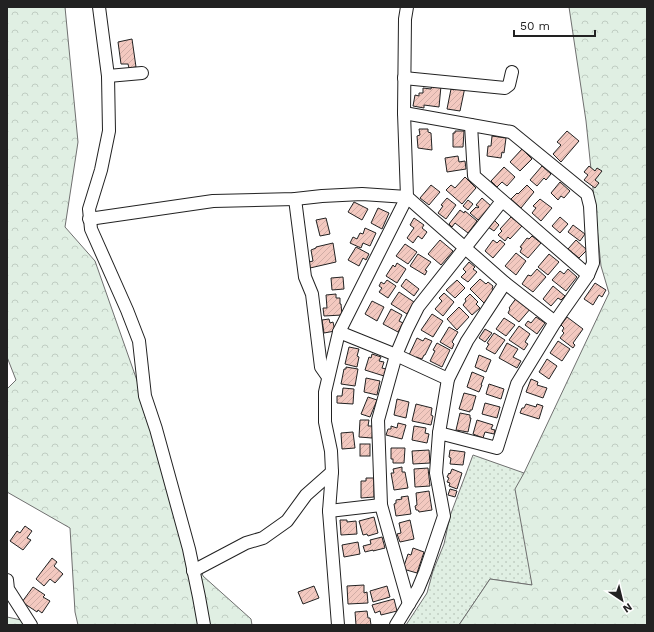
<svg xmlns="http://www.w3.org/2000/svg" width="654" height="632" viewBox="0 0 654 632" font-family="'Work Sans',sans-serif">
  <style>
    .grass { fill: url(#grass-dots); stroke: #6f6f6f }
    .forest { fill: url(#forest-crowns); stroke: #6f6f6f }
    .building { fill: url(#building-hatch); stroke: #222 }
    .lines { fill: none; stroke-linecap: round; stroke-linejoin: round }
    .minor-casing { stroke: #222; stroke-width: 14 }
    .minor { stroke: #fff; stroke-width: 12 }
  </style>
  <defs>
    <pattern id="grass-dots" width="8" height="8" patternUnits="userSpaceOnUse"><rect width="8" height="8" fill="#e0efe3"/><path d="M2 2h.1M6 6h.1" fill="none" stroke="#c0cdc2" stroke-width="1.8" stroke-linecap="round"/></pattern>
    <pattern id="forest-crowns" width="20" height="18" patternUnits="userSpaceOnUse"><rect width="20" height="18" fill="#e0efe3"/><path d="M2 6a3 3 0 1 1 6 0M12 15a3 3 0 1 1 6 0" fill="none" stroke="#c0cdc2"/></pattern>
    <pattern id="building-hatch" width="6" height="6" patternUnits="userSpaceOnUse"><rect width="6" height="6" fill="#f3c9c0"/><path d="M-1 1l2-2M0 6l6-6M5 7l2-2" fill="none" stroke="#d0aca5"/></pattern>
  </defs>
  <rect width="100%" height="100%" fill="#fff"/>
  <!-- grass -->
  <polygon class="grass" points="473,455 524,473 532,585 490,579 459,625 406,625 427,593 433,571 444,544 450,516"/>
  <!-- forest -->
  <g class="forest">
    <polygon points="7,7 65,7 78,142 65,227 95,261 160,446 203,576 251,619 252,625 78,625 75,612 70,528 7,492 7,389 16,380 7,357"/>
    <polygon points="569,7 647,7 647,625 459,625 490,579 532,585 515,489 524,473 609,293 601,266 586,121"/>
    <polygon points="7,617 26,621 31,625 7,625"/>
  </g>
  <!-- building -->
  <g class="building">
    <polygon points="132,39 136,67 129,68 128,64 121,64 118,42"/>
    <polygon points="432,85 441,86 439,107 424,105 424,108 413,106 415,95 419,96 419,93 423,93 423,88 431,89"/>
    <polygon points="455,85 465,87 460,111 447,109 451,89 454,90"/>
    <polygon points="419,129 428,129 428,132 431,133 432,150 418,148 417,136 420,135"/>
    <polygon points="455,131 464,131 463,147 453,147 453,133 455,133"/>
    <polygon points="567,131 579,141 561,162 553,154 561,145 557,142"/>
    <polygon points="492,136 506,138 504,153 502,152 501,158 487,156 488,146 491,146"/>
    <polygon points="522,149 532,159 520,171 510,162"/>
    <polygon points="458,156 459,162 465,161 466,169 447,172 445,158"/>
    <polygon points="542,166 551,174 546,180 544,178 537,186 530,180"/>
    <polygon points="589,166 595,171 597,168 602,171 595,180 599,183 595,188 584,180 588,175 584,172"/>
    <polygon points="504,167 515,177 507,186 502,182 497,187 491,181"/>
    <polygon points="465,177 476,188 462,204 446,190 451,185 455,188"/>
    <polygon points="560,182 570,191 564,198 561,196 558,200 551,193"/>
    <polygon points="431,185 440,192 429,205 420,198"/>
    <polygon points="527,185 534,192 521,208 511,199 517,193 518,194"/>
    <polygon points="447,198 456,205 446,219 438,213 443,206 441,205"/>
    <polygon points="482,198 491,206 478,220 470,213 476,207 478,208 479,207 476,205"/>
    <polygon points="540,199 552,208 541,221 532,213 536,208 533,206"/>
    <polygon points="468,200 473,204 468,210 463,206"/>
    <polygon points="354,202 368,209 362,220 348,212"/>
    <polygon points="378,208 389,213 382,229 371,223"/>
    <polygon points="460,210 464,213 465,211 477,221 468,233 455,223 452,227 449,224"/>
    <polygon points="511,217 522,226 510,239 508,237 505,241 498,235 502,231 500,229"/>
    <polygon points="560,217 568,224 560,233 552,226"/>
    <polygon points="326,218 330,234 320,236 316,220"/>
    <polygon points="414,218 424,225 422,228 427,232 422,239 418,236 413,243 407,238 414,228 410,225"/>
    <polygon points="494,220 499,225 494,231 488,227"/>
    <polygon points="573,225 585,234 580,241 568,232"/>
    <polygon points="365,228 376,233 370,246 363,243 361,248 350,243 353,237 357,239 360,233 363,234"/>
    <polygon points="532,236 541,243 528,258 520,252 522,248 520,247 527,238 529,239"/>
    <polygon points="440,240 453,251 441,265 428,254"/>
    <polygon points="493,240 497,243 500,240 505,244 493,258 485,251"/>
    <polygon points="576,240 587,250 579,258 568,249"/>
    <polygon points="333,243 336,262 310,268 309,262 313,261 311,250 316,248 316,247"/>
    <polygon points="405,244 417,252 408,264 396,256"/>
    <polygon points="356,247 369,254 366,260 363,258 359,266 348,260"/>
    <polygon points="516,253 526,261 516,275 505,266"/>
    <polygon points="418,254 431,262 425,270 427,271 425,275 410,266"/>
    <polygon points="549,254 559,262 548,275 538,267"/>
    <polygon points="469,262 475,267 473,269 477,272 468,282 461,277 466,272 463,269"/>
    <polygon points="397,263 406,269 397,283 386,276 393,265 395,267"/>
    <polygon points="537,269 546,277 533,292 522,284 528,275 531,276"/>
    <polygon points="568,269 577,277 566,291 552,280 560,271 564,274"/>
    <polygon points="343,277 344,289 332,290 331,278"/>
    <polygon points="406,279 419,289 414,296 401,286"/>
    <polygon points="480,279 486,284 488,282 493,286 492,289 494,292 484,303 470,289"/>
    <polygon points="387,280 396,286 388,298 379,292 382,288 379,286 381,282 384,284"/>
    <polygon points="457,280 465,288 455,298 446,290"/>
    <polygon points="595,283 606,290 602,297 599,295 593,305 584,299"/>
    <polygon points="553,286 565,296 561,300 558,298 551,306 543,299"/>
    <polygon points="399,292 414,302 407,314 391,304"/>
    <polygon points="444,293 454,302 443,316 435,309 442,301 439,298"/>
    <polygon points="336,294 336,298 340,298 340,304 341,304 342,315 324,316 323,308 327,308 326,295"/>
    <polygon points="470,294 478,302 476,304 480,308 472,315 463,305 466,301 465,299"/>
    <polygon points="517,297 531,308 519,322 508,313 510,309 509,308"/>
    <polygon points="372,301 384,307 377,321 365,314"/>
    <polygon points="459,307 469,317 457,330 447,319"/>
    <polygon points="391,309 402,315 399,321 403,323 398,332 383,324"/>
    <polygon points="432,314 443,321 433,337 421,330"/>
    <polygon points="536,317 545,323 537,334 525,325 528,321 531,323"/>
    <polygon points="567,317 583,329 573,343 575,345 573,348 560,338 564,333 562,331 564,328 561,325"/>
    <polygon points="504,318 515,325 506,336 496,329"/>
    <polygon points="329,319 330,323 333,322 335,331 324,333 322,320"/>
    <polygon points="519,326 530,334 525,342 528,344 524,350 509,340"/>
    <polygon points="449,327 458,332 452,342 454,344 452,349 440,342"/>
    <polygon points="485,329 492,333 485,342 479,338"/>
    <polygon points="494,333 505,340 495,354 486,349 489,344 487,343"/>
    <polygon points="417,338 423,341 425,338 432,341 425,355 424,355 422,359 416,357 415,358 409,355"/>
    <polygon points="558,341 570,349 562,361 550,353"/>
    <polygon points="437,343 450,350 442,367 430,361 435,351 433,350"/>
    <polygon points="507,343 518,349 513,357 521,361 517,368 499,358"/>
    <polygon points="349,347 359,349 357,356 359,357 357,367 345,364"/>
    <polygon points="372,354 381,357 379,361 384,362 382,368 386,369 384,376 365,370 369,357 371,358"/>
    <polygon points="479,355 491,360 486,372 475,367"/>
    <polygon points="547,359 557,366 549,379 539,372"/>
    <polygon points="346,367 358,369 355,386 341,384 344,369 346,369"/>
    <polygon points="472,372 484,377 481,385 482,385 479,392 467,387"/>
    <polygon points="366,378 380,381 377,395 364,392"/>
    <polygon points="531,379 538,382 537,385 547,388 543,398 526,392"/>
    <polygon points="489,384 504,389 501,399 486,394"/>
    <polygon points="343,388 354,389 353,404 337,403 337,396 342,396"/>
    <polygon points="464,393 476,396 472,410 470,410 470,412 459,409"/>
    <polygon points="368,397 377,400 370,417 361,414"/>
    <polygon points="397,399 409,402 406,418 394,415"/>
    <polygon points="485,403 500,407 497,418 482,414"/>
    <polygon points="416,404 432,408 431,415 433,416 431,425 412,421"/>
    <polygon points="526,404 536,407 537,404 543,406 539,419 520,413 522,408 524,408"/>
    <polygon points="460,413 470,415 470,418 471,418 468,432 456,430"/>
    <polygon points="360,420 369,420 368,426 373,426 372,438 359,437"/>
    <polygon points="477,420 493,425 491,429 495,430 494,434 485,432 483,438 473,434"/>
    <polygon points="398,423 406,425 402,439 386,435 388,429 391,429 391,426 397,428"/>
    <polygon points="414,426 426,428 425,433 429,434 427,443 412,440"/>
    <polygon points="353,432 355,448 342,449 341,433"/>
    <rect x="360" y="444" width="10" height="12"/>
    <polygon points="391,448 405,448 404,463 393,463 393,459 391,459"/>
    <polygon points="429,450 430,463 413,464 412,451"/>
    <polygon points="450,450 465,452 463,465 450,464 451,458 449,457"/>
    <polygon points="402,467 402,472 405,472 408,488 394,490 391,473 394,473 393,469"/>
    <polygon points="428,468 430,486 415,487 414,469"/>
    <polygon points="452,469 462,473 457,489 449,486 450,483 447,482 449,478 447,477 449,473 450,474"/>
    <polygon points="366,478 374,478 374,497 361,498 361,481 366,481"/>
    <polygon points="450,489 457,491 455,497 448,495"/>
    <polygon points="429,491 432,510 419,512 418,510 416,510 415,506 417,505 416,493"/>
    <polygon points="408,496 411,514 396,516 394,504 396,503 396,500 402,499 401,497"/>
    <polygon points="374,517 378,533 368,536 367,534 363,535 359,521"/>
    <polygon points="340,520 347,520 347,522 356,521 357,534 341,535"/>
    <polygon points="410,520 414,539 400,542 397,534 401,533 399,523"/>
    <polygon points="25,526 32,531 27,538 31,540 23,550 10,541 17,531 20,533"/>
    <polygon points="382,537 385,548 373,551 373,550 365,552 363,546 371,544 370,540"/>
    <polygon points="358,542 360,554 344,557 342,545"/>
    <polygon points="413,548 424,552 417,573 403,569 408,554 411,555"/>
    <polygon points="52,558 57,562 54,566 63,574 55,583 50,579 44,586 36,579"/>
    <polygon points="364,585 364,593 367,592 368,603 348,604 347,586"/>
    <polygon points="314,586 319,598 303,604 298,592"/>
    <polygon points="387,586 390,597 373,602 370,591"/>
    <polygon points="33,587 45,595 43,597 50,601 42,613 38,610 37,612 22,602"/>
    <polygon points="394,599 397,611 381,615 380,611 375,613 372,605"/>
    <polygon points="367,611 368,618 370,618 371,625 356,625 355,612"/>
  </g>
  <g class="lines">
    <!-- minor casing -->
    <g class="minor-casing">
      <g id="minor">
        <polyline points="99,7 108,76 109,131 101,170 89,209 91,229 127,310 139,341 145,396 156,429 189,549 199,597 204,625"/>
        <polyline points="108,76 142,73"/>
        <polyline points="404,78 505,88 509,85 512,72"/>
        <polyline points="471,125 474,176 588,275"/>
        <polyline points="295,199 305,277 312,294 321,367 328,377"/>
        <polyline points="89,219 213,201 295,199 322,196 362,194 407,197 505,283 555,322"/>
        <polyline points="339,332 396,355 448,379"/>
        <polyline points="439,433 448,379 467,341 505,283"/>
        <polyline points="329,511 381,505"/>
        <polyline points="193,571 246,543 263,538 287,521 306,495 332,472"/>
        <polyline points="7,580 8,589 31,625"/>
        <polyline points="409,604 381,505 378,420 396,355 407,329 418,307 502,201"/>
        <polyline points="338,625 329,511 332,472 331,451 325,422 325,392 339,332 407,197 404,113 405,19 407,7"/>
        <polyline points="396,625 418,589 425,572 444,516 436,473 439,433 497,448 517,384 555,322 588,275 593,263 590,206 587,194 511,132 404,113"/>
      </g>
    </g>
    <!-- minor -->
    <use href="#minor" class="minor"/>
  </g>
  <!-- border -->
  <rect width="654" height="632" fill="none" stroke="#222222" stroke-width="16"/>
  <!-- north arrow -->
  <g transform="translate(622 600) rotate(145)" stroke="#ffffff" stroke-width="3" paint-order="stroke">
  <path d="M0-3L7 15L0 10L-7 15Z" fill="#222222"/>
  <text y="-6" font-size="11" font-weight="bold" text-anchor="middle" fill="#222222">N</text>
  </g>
  <!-- scale -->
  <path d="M514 30v6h81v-6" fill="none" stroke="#222222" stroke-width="2"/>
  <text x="520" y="30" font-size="12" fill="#222222" stroke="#ffffff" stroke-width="3" paint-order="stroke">50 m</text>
</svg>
